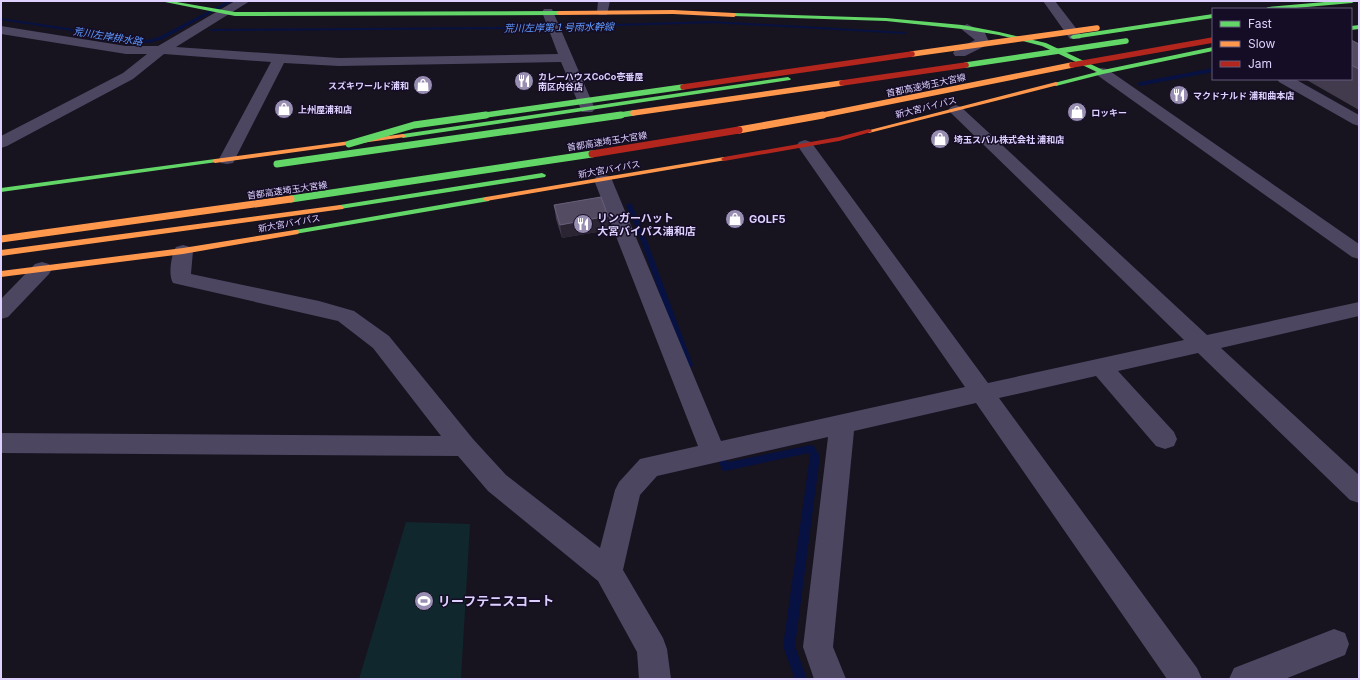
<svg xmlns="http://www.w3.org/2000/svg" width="1360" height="680" viewBox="0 0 1360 680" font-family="Inter,'Noto Sans JP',sans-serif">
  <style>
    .green { fill: #10282d }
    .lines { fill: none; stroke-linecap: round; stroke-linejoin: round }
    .stream { fill: #081242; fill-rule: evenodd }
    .street { fill: #4c4661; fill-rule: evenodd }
    .fast { fill: #63d668; fill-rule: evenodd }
    .slow { fill: #ff974d; fill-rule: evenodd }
    .jam { fill: #b3261e; fill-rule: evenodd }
    .fast-bridge-far1 { stroke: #63d668; stroke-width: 5.5 }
    .fast-bridge { stroke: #63d668; stroke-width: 7 }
    .slow-bridge-far1 { stroke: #ff974d; stroke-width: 5.5 }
    .slow-bridge { stroke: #ff974d; stroke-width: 7 }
    .jam-bridge-far1 { stroke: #b3261e; stroke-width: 5.5 }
    .jam-bridge { stroke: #b3261e; stroke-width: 7 }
    .wall { fill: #423b4e }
    .shaded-wall { fill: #2a2433 }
    .building { fill: #534b61; stroke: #68607a }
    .labels { text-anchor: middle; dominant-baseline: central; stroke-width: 3; stroke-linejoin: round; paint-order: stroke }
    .far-poi-label { font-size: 9px; font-weight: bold; fill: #ded1ff; stroke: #150d25; text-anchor: start }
    .far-street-label { font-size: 9px; fill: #ded1ff; stroke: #150d25 }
    .far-water-label { font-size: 10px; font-style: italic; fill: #5f9aff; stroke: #150d25 }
    .poi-label { font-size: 11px; font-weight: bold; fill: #ded1ff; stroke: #150d25; text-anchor: start }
    .near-poi-label { font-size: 13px; font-weight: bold; fill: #ded1ff; stroke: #150d25; text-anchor: start }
  </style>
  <rect width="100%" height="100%" fill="#17131f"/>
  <!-- green -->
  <polygon class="green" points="406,522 470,524 461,679 359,679"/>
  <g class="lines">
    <!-- stream -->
    <g class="stream">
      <polygon points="228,1 233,1 163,39 148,43 1,20 1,18 148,40 159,37"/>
      <polygon points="712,21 905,32 907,33 905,34 712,23 520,29 212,31 210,30 212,29 520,27"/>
      <polygon points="1213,68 1213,72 1140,86 1137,84 1140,82"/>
      <polygon points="629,203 632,205 644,233 693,365 692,367 686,367 685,365 638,233 626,205"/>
      <polygon points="811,445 814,446 820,456 795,646 807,679 795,679 783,646 810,456 809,453 725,471 722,470 715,451 717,448 720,447 723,448 728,462"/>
    </g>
    <!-- street -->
    <g class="street">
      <polygon points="235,1 250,1 176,47 339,58 558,54 542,12 544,9 552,9 595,109 592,112 582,112 561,62 339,66 284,63 235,159 233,163 227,164 221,163 219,159 271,62 164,54 133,79 7,146 1,148 1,136 123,73 147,54 126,54 1,34 1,26 126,46 158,46"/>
      <polygon points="598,1 610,1 607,15 599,15 597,12"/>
      <polygon points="1043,1 1055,1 1082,36 1080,39 1070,39"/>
      <polygon points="967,24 985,33 989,42 987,45 965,56 955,56 953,53 955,50 975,40 960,28"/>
      <polygon points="1102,68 1107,69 1359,244 1359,259 1352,257 1097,75 1095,72 1097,69"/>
      <polygon points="1277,79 1295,79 1359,115 1359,126 1353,124 1279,82"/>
      <path d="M956 105 961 107 1207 335 1359 302V316L1221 348 1359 475V503L1350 500 1198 353 1118 371 1174 432 1177 439 1174 446 1165 449 1156 446 1096 376 999 398 1197 668 1202 679H1167L976 403 854 431 833 647 846 679H814L803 647 828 437 657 476 640 495 623 570 663 638 667 649 671 679H639L637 652 598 581 488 491 458 456 1 453V433L441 436 373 348 338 321 173 283C168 275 171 255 176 247L183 245 190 247 193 251 191 274 319 301 354 311 389 336 473 439 506 475 600 548 615 490 619 482 640 459 698 446 594 180 597 176 603 175 609 176 612 180 721 441 965 387 797 145 799 142 805 140 811 142 988 383 1184 340 951 113 948 110 951 107Z"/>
      <polygon points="42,262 49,264 52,269 49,274 8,317 1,319 1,299 35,264"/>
      <polygon points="1334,629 1345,633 1349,644 1345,655 1285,679 1229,679 1234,668"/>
    </g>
    <!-- fast -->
    <g class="fast">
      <polygon points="160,1 171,1 235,12 559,11 562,13 559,15 235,16"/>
      <polygon points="1336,1 1355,1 1352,3 1284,9 1265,9 1268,7"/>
      <polygon points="734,13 886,18 962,25 999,32 1046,43 1103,70 1213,47 1213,51 1103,74 1056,86 1054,85 1054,83 1097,72 1042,46 999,35 962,29 886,21 732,16 732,14"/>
      <polygon points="1213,14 1213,18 1073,39 1070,37 1073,35"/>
      <polygon points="1359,25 1359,29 1351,30 1351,26"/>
      <polygon points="788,77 791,79 790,80 403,138 400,136 403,134"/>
      <polygon points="215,159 218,161 217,162 1,192 1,188"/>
      <polygon points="542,173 546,175 545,177 340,209 336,207 340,205"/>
      <polygon points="486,197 490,199 489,201 295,234 291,232 295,230"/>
    </g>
    <!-- slow -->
    <g class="slow">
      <polygon points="673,10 734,13 737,15 734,17 673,14 559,15 556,13 559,11"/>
      <polygon points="1056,82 1058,83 1058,85 869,133 866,131"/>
      <polygon points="403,134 406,136 405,137 215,163 212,161 215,159"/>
      <polygon points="724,157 727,159 726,160 486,201 482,199 486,197"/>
      <polygon points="340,205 344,207 343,209 1,256 1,250"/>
      <polygon points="295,230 298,230 299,232 298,234 183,254 1,277 1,271 183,248"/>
    </g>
    <!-- jam -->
    <polygon class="jam" points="869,129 872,131 871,132 839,141 724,161 721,159 724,157 839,137"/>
    <!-- fast-bridge-far1 -->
    <g class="fast-bridge-far1">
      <polyline points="966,65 1126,41"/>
      <polyline points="479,116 683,87"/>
      <polyline points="614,116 633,113"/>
    </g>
    <!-- fast-bridge -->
    <g class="fast-bridge">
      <polyline points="349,144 414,125 486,115"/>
      <polyline points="277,164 621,115"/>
      <polyline points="291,199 592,154"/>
    </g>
    <!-- slow-bridge-far1 -->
    <g class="slow-bridge-far1">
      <polyline points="912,54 1097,28"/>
      <polyline points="633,113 842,83"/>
      <polyline points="818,116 1072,65"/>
    </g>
    <!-- slow-bridge -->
    <g class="slow-bridge">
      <polyline points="739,130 823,115"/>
      <polyline points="1,239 291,199"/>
    </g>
    <!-- jam-bridge-far1 -->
    <g class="jam-bridge-far1">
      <polyline points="1072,65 1213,40"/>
      <polyline points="842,83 966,65"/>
      <polyline points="683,87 912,54"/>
    </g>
    <!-- jam-bridge -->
    <polyline class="jam-bridge" points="592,154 739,130"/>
  </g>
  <!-- wall -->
  <g class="wall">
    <polygon points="1351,40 1359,44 1359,110 1305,79 1351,79"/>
    <polygon points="554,205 608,216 609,230 562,238 556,219"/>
  </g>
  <!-- shaded-wall -->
  <polygon class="shaded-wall" points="608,216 609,230 562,238 560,225"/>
  <!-- building -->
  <g class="building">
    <polygon points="1351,40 1359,44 1359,69 1351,65"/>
    <polygon points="601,197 608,216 560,225 554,205"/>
  </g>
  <!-- icons -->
  <defs>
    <g id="restaurant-disc" transform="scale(1)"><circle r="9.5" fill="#988eb1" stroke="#150d25"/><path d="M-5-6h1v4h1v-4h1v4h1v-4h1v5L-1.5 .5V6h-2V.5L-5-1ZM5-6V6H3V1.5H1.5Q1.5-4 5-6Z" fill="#fff"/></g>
    <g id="shop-disc" transform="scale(1)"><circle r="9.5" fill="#988eb1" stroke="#150d25"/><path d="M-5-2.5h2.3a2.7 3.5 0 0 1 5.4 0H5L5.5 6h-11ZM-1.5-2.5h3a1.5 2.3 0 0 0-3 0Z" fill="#fff"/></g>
    <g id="stadium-disc" transform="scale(1)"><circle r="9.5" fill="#988eb1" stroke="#150d25"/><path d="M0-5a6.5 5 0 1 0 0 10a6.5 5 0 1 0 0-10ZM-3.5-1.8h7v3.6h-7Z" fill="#fff"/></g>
  </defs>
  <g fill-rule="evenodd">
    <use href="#restaurant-disc" x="524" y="81"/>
    <use href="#shop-disc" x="423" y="85"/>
    <use href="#restaurant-disc" x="1179" y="95"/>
    <use href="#shop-disc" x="284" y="109"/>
    <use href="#shop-disc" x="1077" y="112"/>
    <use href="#shop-disc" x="940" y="139"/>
    <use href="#shop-disc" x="735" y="219"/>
    <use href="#restaurant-disc" x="583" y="224"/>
    <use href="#stadium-disc" x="424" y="601"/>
  </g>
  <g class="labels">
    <!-- far-poi labels -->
    <g class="far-poi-label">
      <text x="538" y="76">カレーハウスCoCo壱番屋<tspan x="538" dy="10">南区内谷店</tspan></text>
      <text x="409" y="85" text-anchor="end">スズキワールド浦和</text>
      <text x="1193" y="95">マクドナルド 浦和曲本店</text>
      <text x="298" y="109">上州屋浦和店</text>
      <text x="1091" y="112">ロッキー</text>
      <text x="954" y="139">埼玉スバル株式会社 浦和店</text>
    </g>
    <!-- far-street labels -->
    <g class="far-street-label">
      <text transform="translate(926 85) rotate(-12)">首都高速埼玉大宮線</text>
      <text transform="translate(926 107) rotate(-14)">新大宮バイパス</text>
      <text transform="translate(607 141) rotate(-9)">首都高速埼玉大宮線</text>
      <text transform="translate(609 169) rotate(-10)">新大宮バイパス</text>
      <text transform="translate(287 190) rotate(-8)">首都高速埼玉大宮線</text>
      <text transform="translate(289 223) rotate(-10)">新大宮バイパス</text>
    </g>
    <!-- far-water labels -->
    <g class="far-water-label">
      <text transform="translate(559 27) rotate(-1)">荒川左岸第１号雨水幹線</text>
      <text transform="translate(108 36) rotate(9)">荒川左岸排水路</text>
    </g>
    <!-- poi labels -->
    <g class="poi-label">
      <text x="597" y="218">リンガーハット<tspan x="597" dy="13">大宮バイパス浦和店</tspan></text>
      <text x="749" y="219">GOLF5</text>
    </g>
    <!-- near-poi labels -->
    <g class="near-poi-label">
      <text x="438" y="601">リーフテニスコート</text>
    </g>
  </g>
  <!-- border -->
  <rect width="1360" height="680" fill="none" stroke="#ded1ff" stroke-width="4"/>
  <!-- legend -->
  <rect x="1212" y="8" width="140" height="72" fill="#150d25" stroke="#655b7c"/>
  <rect x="1220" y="21" width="20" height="6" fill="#63d668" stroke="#655b7c"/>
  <text x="1248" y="28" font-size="12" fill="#ded1ff">Fast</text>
  <rect x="1220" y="41" width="20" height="6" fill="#ff974d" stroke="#655b7c"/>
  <text x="1248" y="48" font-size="12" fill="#ded1ff">Slow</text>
  <rect x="1220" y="61" width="20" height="6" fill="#b3261e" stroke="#655b7c"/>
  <text x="1248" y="68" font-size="12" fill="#ded1ff">Jam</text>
</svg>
